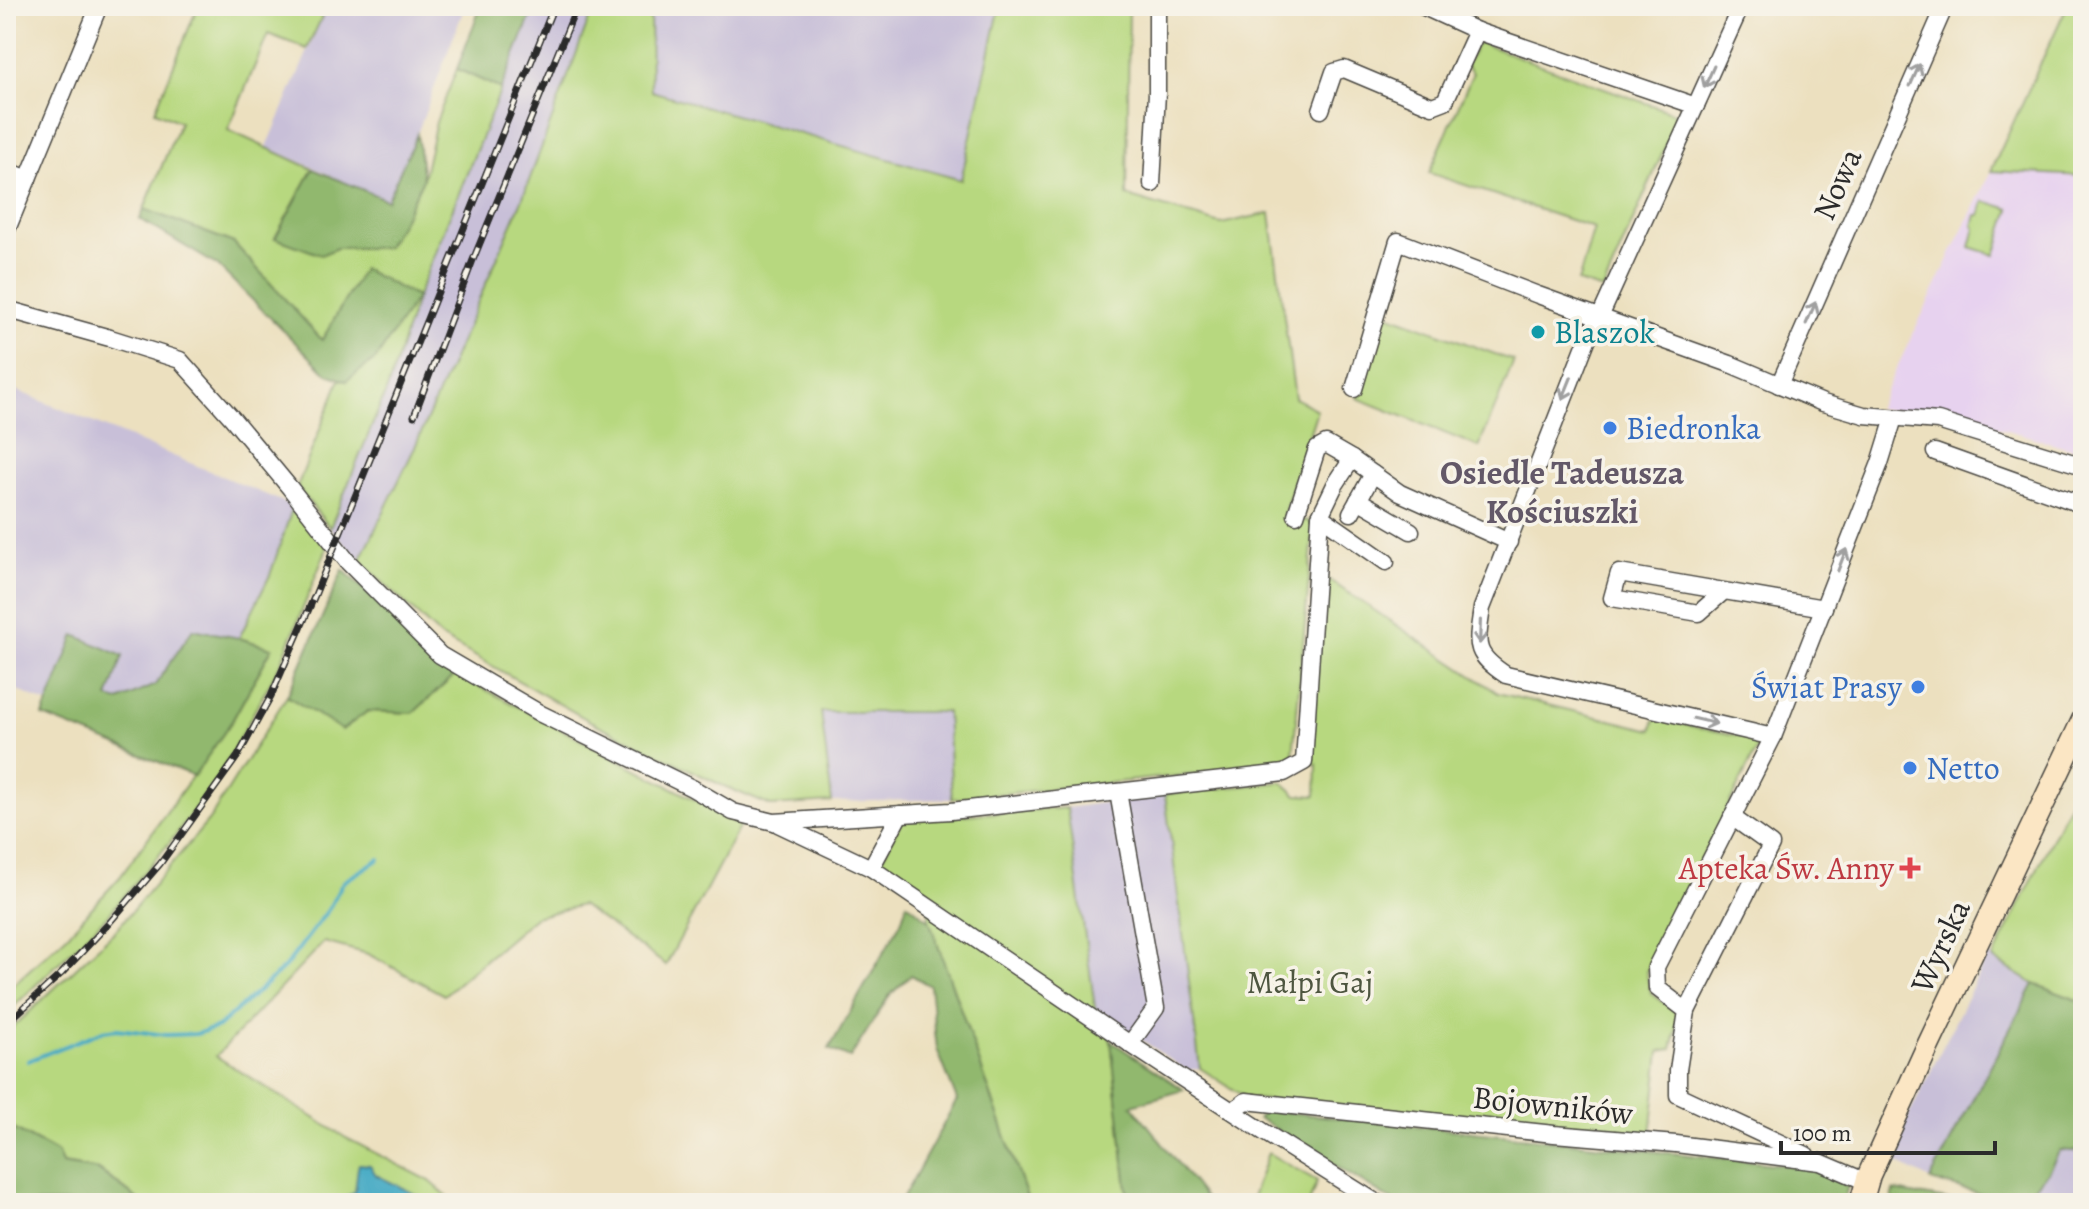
<svg xmlns="http://www.w3.org/2000/svg" width="2089" height="1209" viewBox="0 0 2089 1209" font-family="Alegreya,serif">
  <style>
    .built { fill: #e7d2ef }
    .industrial { fill: #c8bfd8 }
    .green { fill: #b7d87f; stroke: #718255; stroke-width: 2 }
    .forest { fill: #91b86e; stroke: #5e724c; stroke-width: 2 }
    .water { fill: #46abc5; stroke: #386b78; stroke-width: 2 }
    .lines { fill: none; stroke-linecap: round; stroke-linejoin: round }
    .stream { stroke: #46abc5; stroke-width: 4 }
    .street-casing { stroke: #484641; stroke-width: 19 }
    .secondary-casing { stroke: #484641; stroke-width: 25 }
    .street { stroke: #fff; stroke-width: 16 }
    .secondary { stroke: #fbe6c4; stroke-width: 22 }
    .rail-casing { stroke: #2b2b2b; stroke-width: 7 }
    .rail { stroke: #f7f3e8; stroke-width: 4; stroke-dasharray: 12; stroke-linecap: butt }
    .oneway { stroke: #a0a0a0 }
    .culture-dot { fill: #0f9aa8; stroke: #f7f3e8; stroke-width: 3 }
    .shop-dot { fill: #3f7fe0; stroke: #f7f3e8; stroke-width: 3 }
    .health-dot { fill: #e0444e; stroke: #f7f3e8; stroke-width: 3 }
    .labels { text-anchor: middle; dominant-baseline: central; stroke-width: 7; stroke-linejoin: round; paint-order: stroke }
    .street-label { font-size: 32px; fill: #2b2b2b; stroke: #f7f3e8 }
    .culture-label { font-size: 32px; fill: #0d838f; stroke: #f7f3e8; text-anchor: start }
    .shop-label { font-size: 32px; fill: #366cbe; stroke: #f7f3e8; text-anchor: start }
    .health-label { font-size: 32px; fill: #be3a42; stroke: #f7f3e8; text-anchor: end }
    .park-label { font-size: 32px; fill: #4e5640; stroke: #f7f3e8 }
    .neighbourhood-label { font-size: 34px; font-weight: bold; fill: #635868; stroke: #f7f3e8 }
  </style>
  <rect width="100%" height="100%" fill="#f7f3e8"/>
  <filter id="ink" filterUnits="userSpaceOnUse"><feTurbulence type="fractalNoise" baseFrequency=".0125" numOctaves="2"/><feDisplacementMap in="SourceGraphic" scale="16" xChannelSelector="R" yChannelSelector="G"/><feConvolveMatrix kernelMatrix="1 2 1 2 8 2 1 2 1" color-interpolation-filters="sRGB"/></filter>
  <filter id="wash" filterUnits="userSpaceOnUse"><feTurbulence type="fractalNoise" baseFrequency=".006" numOctaves="4" result="noise"/><feDisplacementMap in="SourceGraphic" scale="32" xChannelSelector="R" yChannelSelector="G"/><feGaussianBlur stdDeviation="1.8" result="paint"/><feColorMatrix in="noise" values="0 0 0 0 0 0 0 0 0 0 0 0 0 0 0 0 0 1.4 0 .05"/><feComposite in="paint" operator="in"/></filter>
  <g filter="url(#wash)">
    <rect width="100%" height="100%" fill="#ece0bf"/>
    <!-- built -->
    <polygon class="built" points="1991,171 2083,177 2083,446 2076,450 1986,424 1969,417 1877,409"/>
    <!-- industrial -->
    <g class="industrial">
      <polygon points="327,6 465,6 417,134 387,200 267,147"/>
      <polygon points="535,6 594,6 520,205 415,447 360,561 330,528 388,387 417,297"/>
      <polygon points="650,6 1000,6 962,180 651,91"/>
      <polygon points="6,386 293,506 270,575 239,638 193,630 155,685 119,701 107,699 75,635 48,704 6,685"/>
      <polygon points="821,712 947,712 952,799 832,802"/>
      <polygon points="1165,794 1200,1068 1187,1071 1095,1008 1067,808"/>
      <polygon points="1988,955 2034,984 1930,1180 1888,1158"/>
      <polygon points="2060,1150 2083,1152 2083,1203 2018,1203 2048,1172"/>
    </g>
    <!-- green -->
    <g class="green">
      <polygon points="198,6 313,6 322,17 307,49 268,34 228,130 313,169 275,238 337,248 385,248 423,179 436,122 457,69 501,89 417,297 388,387 330,528 297,487 340,379 346,381 322,341 234,243 144,209 180,122 155,111"/>
      <polygon points="594,6 650,6 651,91 961,180 1000,6 1129,6 1127,196 1221,224 1270,213 1295,398 1317,410 1284,514 1314,523 1293,755 1275,766 952,799 947,712 821,712 832,802 771,806 719,784 590,721 441,637 360,561 415,447 520,205"/>
      <polygon points="2067,6 2083,6 2083,176 1991,171"/>
      <polygon points="1478,42 1679,115 1603,290 1578,282 1594,228 1429,173 1473,73 1466,65"/>
      <polygon points="1984,201 2010,209 1995,255 1970,247 1975,228 1973,226 1976,215 1980,215"/>
      <polygon points="1382,312 1514,361 1479,447 1357,398"/>
      <polygon points="293,506 327,548 281,663 219,775 175,836 109,914 6,1014 6,988 14,984 67,935 120,877 232,721 272,648 239,638 270,575"/>
      <polygon points="1320,574 1498,693 1652,730 1655,719 1761,740 1646,972 1651,993 1680,1015 1672,1049 1660,1051 1651,1135 1246,1098 1200,1068 1165,794 1282,782 1297,795 1316,796 1317,764 1307,763"/>
      <polygon points="456,674 741,824 666,965 581,905 535,917 444,995 368,954 324,942 216,1056 346,1138 430,1181 455,1203 143,1203 99,1170 62,1164 57,1153 6,1125 6,1034 116,930 209,820 287,696 342,729 368,711 413,713"/>
      <polygon points="2075,792 2083,795 2083,1002 2034,984 1993,959"/>
      <polygon points="1067,808 1095,1008 1111,1041 1127,1189 1131,1203 1029,1203 929,920 929,899 878,867 902,819"/>
      <polygon points="1268,1153 1317,1181 1309,1203 1250,1203"/>
    </g>
    <!-- forest -->
    <g class="forest">
      <polygon points="481,6 535,6 501,89 457,69"/>
      <polygon points="417,134 423,179 401,224 385,248 337,248 321,255 275,238 313,169 387,200"/>
      <polygon points="144,209 234,243 322,340 363,269 417,297 376,359 346,381 327,374 218,266 140,219"/>
      <polygon points="343,570 456,674 413,713 368,711 342,730 287,696"/>
      <polygon points="193,629 239,638 272,648 232,721 194,776 43,716 75,635 123,656 108,698 119,701 155,685"/>
      <polygon points="907,903 929,920 1029,1203 900,1203 957,1100 937,1049 930,986 911,975 889,996 850,1058 829,1049 901,922"/>
      <polygon points="2034,984 2083,1002 2083,1152 2060,1150 2048,1172 2019,1203 2011,1203 1930,1180"/>
      <polygon points="1111,1041 1184,1090 1132,1105 1209,1203 1131,1203 1127,1189"/>
      <polygon points="1265,1110 1812,1168 1848,1186 1843,1203 1478,1203 1446,1199 1445,1203 1396,1203 1258,1118"/>
      <polygon points="6,1125 58,1153 62,1164 98,1170 143,1203 6,1203"/>
      <polygon points="1894,1191 1965,1203 1891,1203"/>
    </g>
    <!-- water -->
    <path class="water" d="M359 1164 370 1165 376 1175 421 1197 425 1203H335C340 1200 350 1196 354 1192 357 1187 356 1172 359 1164Z"/>
    <g class="lines">
      <!-- stream -->
      <polyline class="stream" points="28,1061 103,1031 117,1029 166,1035 196,1034 218,1027 285,967 328,910 343,882 379,859"/>
    </g>
  </g>
  <g filter="url(#ink)">
    <g class="lines">
      <!-- street casing -->
      <g class="street-casing">
        <g id="street">
          <polyline points="1422,6 1477,31 1696,106"/>
          <path d="M1741 6 1600 317 1589 335 1482 608C1477 644 1472 653 1506 675L1773 737 1880 463 1894 418"/>
          <polyline points="1321,110 1334,72 1344,69 1432,106 1445,101 1477,31"/>
          <polyline points="6,170 28,179"/>
          <polyline points="1152,184 1157,93 1157,6"/>
          <polyline points="6,232 99,6"/>
          <polyline points="6,309 110,338 180,360 232,418 290,488 348,562 440,655 541,714 692,788 733,812 774,822 951,811 1284,773 1304,762 1320,516 1335,485 1352,459 1400,493 1509,542"/>
          <polyline points="1779,385 1945,6"/>
          <polyline points="1354,389 1398,241 1538,295 1730,364 1823,403 1864,415 1938,421 2083,466"/>
          <polyline points="1935,452 2083,505"/>
          <polyline points="1358,500 1411,531"/>
          <polyline points="1351,513 1373,474"/>
          <polyline points="1296,515 1317,449 1326,444 1352,459"/>
          <polyline points="1320,516 1386,562"/>
          <polyline points="1724,591 1699,613 1612,598 1619,573 1824,608"/>
          <polyline points="1773,737 1656,967 1657,988 1687,1011 1678,1070 1678,1095 1806,1155"/>
          <polyline points="1118,792 1156,1008 1130,1044"/>
          <polyline points="778,824 871,868 1136,1048 1264,1132 1377,1203"/>
          <polyline points="871,868 900,814"/>
          <polyline points="1687,1011 1771,845 1732,817"/>
          <polyline points="1234,1110 1246,1101 1554,1134 1676,1144 1820,1162 1867,1182"/>
        </g>
      </g>
      <!-- secondary casing -->
      <g class="secondary-casing">
        <polyline id="secondary" points="1861,1203 1869,1175 1927,1048 2083,720"/>
      </g>
      <!-- street -->
      <use href="#street" class="street"/>
      <!-- secondary -->
      <use href="#secondary" class="secondary"/>
      <!-- rail casing -->
      <g class="rail-casing">
        <g id="rail">
          <polyline points="414,416 473,260 577,6"/>
          <polyline points="6,1024 62,973 110,922 160,864 238,756 271,696 315,595 554,6"/>
        </g>
      </g>
      <!-- rail -->
      <use href="#rail" class="rail"/>
    </g>
    <!-- one-way arrows -->
    <defs><path id="oneway-shaft" d="M-6 0H5M1.5-3L5.5 0L1.5 3" fill="none" stroke-width="1.6" stroke-linecap="round" stroke-linejoin="round" transform="scale(2)"/></defs>
    <g class="oneway">
      <use href="#oneway-shaft" transform="translate(1915 75) rotate(-66)"/>
      <use href="#oneway-shaft" transform="translate(1709 77) rotate(114)"/>
      <use href="#oneway-shaft" transform="translate(1811 313) rotate(-66)"/>
      <use href="#oneway-shaft" transform="translate(1567 388) rotate(112)"/>
      <use href="#oneway-shaft" transform="translate(1842 560) rotate(-69)"/>
      <use href="#oneway-shaft" transform="translate(1480 632) rotate(92)"/>
      <use href="#oneway-shaft" transform="translate(1705 721) rotate(13)"/>
    </g>
  </g>
  <!-- markers -->
  <circle class="culture-dot" cx="1538" cy="332" r="8"/>
  <g class="shop-dot">
    <circle cx="1610" cy="428" r="8"/>
    <circle cx="1918" cy="687" r="8"/>
    <circle cx="1910" cy="768" r="8"/>
  </g>
  <path class="health-dot" d="M1906 856h8v8h8v8h-8v8h-8v-8h-8v-8h8z"/>
  <g class="labels">
    <!-- street labels -->
    <g class="street-label">
      <text transform="translate(1837 184) rotate(-66)">Nowa</text>
      <text transform="translate(1940 946) rotate(-65)">Wyrska</text>
      <text transform="translate(1553 1105) rotate(6)">Bojowników</text>
    </g>
    <!-- culture labels -->
    <g class="culture-label">
      <text x="1554" y="332">Blaszok</text>
    </g>
    <!-- shop labels -->
    <g class="shop-label">
      <text x="1626" y="428">Biedronka</text>
      <text x="1902" y="687" text-anchor="end">Świat Prasy</text>
      <text x="1926" y="768">Netto</text>
    </g>
    <!-- health labels -->
    <g class="health-label">
      <text x="1894" y="868">Apteka Św. Anny</text>
    </g>
    <!-- park labels -->
    <g class="park-label">
      <text x="1310" y="982">Małpi Gaj</text>
    </g>
    <!-- neighbourhood labels -->
    <g class="neighbourhood-label">
      <text x="1562" y="472">Osiedle Tadeusza<tspan x="1562" dy="39">Kościuszki</tspan></text>
    </g>
  </g>
  <!-- margin -->
  <rect width="2089" height="1209" fill="none" stroke="#f7f3e8" stroke-width="32"/>
  <!-- scale -->
  <path d="M1781 1141v12h214v-12" fill="none" stroke="#2b2b2b" stroke-width="4"/>
  <text x="1793" y="1141" font-size="24" fill="#2b2b2b" stroke="#f7f3e8" stroke-width="6" paint-order="stroke">100 m</text>
</svg>
